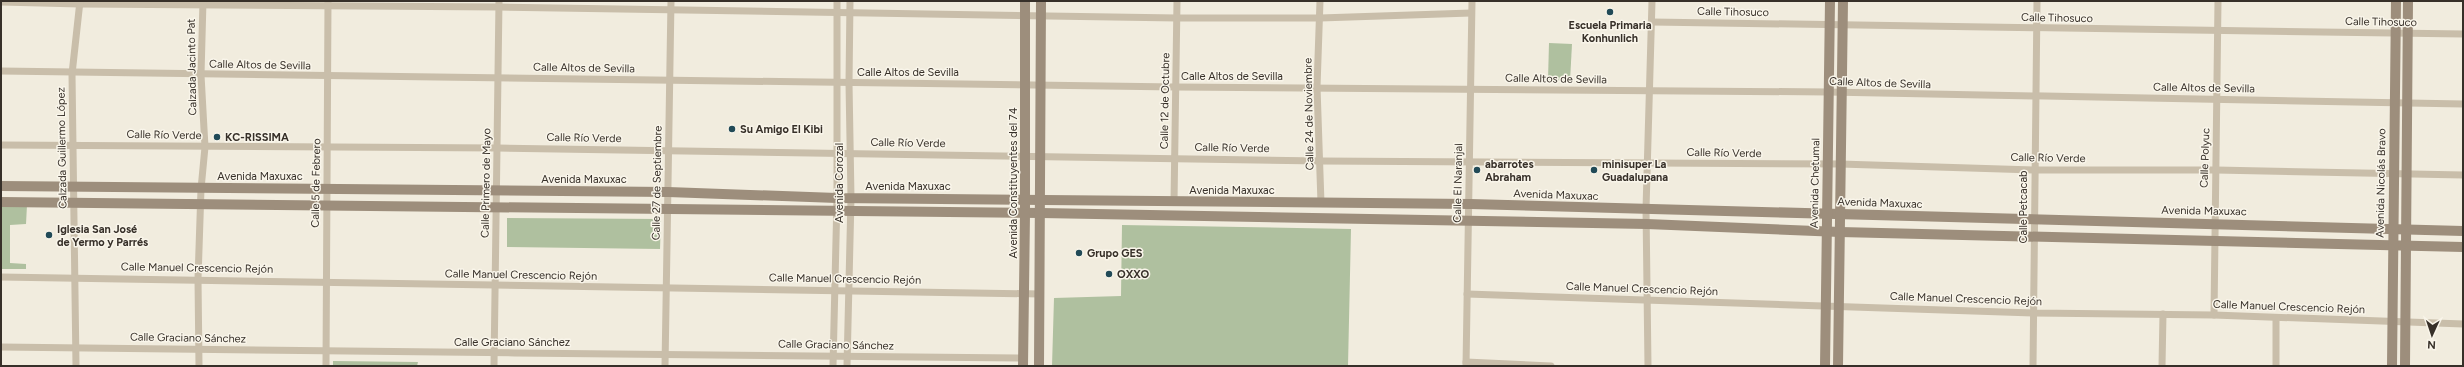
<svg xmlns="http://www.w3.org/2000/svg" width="2464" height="367" viewBox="0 0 2464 367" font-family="Figtree,sans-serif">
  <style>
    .green { fill: #afc09f }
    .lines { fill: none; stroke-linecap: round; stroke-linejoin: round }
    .street { stroke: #c9beaa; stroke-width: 7 }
    .secondary { stroke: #9d8e7c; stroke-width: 10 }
    .poi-dot { fill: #214a57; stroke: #f9f5ea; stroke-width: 1.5 }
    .labels { text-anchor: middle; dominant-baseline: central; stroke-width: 3; stroke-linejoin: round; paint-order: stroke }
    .street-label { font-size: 11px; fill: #373029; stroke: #f9f5ea }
    .poi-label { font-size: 11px; font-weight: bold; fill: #373029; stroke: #f9f5ea; text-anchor: start }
  </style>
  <rect width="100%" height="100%" fill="#f1ecde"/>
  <!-- green -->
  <g class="green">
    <polygon points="1549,43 1572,44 1570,81 1548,80"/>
    <polygon points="1,205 27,205 26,224 10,225 10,263 26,264 26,269 1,269"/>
    <polygon points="507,218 661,219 660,249 507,247"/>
    <polygon points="1122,225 1351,229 1348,366 1052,366 1054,298 1121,296"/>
    <polygon points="333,361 418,362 417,366 333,366"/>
  </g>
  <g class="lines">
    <!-- street -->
    <g class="street">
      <polyline points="1320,1 1317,87 1321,203"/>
      <polyline points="1,2 80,4 499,7 1177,18 1320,18 1471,13"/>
      <polyline points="1652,22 2463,34"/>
      <polyline points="1,71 1176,87 1828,92 2463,104"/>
      <polyline points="1,145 498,148 1321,161 1840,164 2034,170 2216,170 2463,175"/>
      <polyline points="1174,202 1177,1"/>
      <polyline points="1,277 1040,294"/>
      <polyline points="1467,294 2033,313 2214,315 2463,324"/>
      <polyline points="2214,315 2218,1"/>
      <path d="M1 347C342 351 682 355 1023 358"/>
      <polyline points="1466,362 1551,366"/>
      <polyline points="76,366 72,74 80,1"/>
      <polyline points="199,366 198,279 201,189 205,147 201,75 203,1"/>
      <polyline points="326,366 328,1"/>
      <polyline points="494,366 499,1"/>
      <polyline points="665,366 671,1"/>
      <polyline points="833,366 837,198 837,1"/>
      <polyline points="847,366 851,198 849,83 850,1"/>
      <polyline points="1466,366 1472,1"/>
      <polyline points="1648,366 1646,209 1652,1"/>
      <polyline points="2033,366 2037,1"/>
      <polyline points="2162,366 2163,314"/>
      <polyline points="2276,366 2276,318"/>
    </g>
    <!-- secondary -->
    <g class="secondary">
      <polyline points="1,186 668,192 837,198 1470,204 2463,231"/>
      <polyline points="1,202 1041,213 1647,224 1840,232 2463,247"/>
      <polyline points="1023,366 1025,214 1025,1"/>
      <polyline points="1039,366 1041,1"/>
      <polyline points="1825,366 1830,1"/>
      <polyline points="1838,366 1843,1"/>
      <polyline points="2392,366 2396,1"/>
      <polyline points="2405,366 2408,1"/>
    </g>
  </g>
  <!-- markers -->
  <g class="poi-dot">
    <circle cx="1610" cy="12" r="4"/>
    <circle cx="732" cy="129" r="4"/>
    <circle cx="217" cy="137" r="4"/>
    <circle cx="1477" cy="170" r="4"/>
    <circle cx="1594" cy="170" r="4"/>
    <circle cx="49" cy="235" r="4"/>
    <circle cx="1079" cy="253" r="4"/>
    <circle cx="1109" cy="274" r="4"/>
  </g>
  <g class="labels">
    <!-- street labels -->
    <g class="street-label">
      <text transform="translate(1733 12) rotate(1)">Calle Tihosuco</text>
      <text transform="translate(2057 18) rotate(1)">Calle Tihosuco</text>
      <text transform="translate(2381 22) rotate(1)">Calle Tihosuco</text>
      <text transform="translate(260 65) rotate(1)">Calle Altos de Sevilla</text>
      <text transform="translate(192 67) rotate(-91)">Calzada Jacinto Pat</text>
      <text transform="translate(584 68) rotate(1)">Calle Altos de Sevilla</text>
      <text x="908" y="72">Calle Altos de Sevilla</text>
      <text x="1232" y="76">Calle Altos de Sevilla</text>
      <text transform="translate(1556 79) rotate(1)">Calle Altos de Sevilla</text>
      <text transform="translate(1880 83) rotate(2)">Calle Altos de Sevilla</text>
      <text transform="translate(2204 88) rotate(1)">Calle Altos de Sevilla</text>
      <text transform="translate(1165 101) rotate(-89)">Calle 12 de Octubre</text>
      <text transform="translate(1309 114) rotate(-91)">Calle 24 de Noviembre</text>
      <text transform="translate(164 135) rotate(1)">Calle Río Verde</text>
      <text transform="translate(584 138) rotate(1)">Calle Río Verde</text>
      <text transform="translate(908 143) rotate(1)">Calle Río Verde</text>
      <text transform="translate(62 148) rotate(-91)">Calzada Guillermo López</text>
      <text transform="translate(1232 148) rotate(1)">Calle Río Verde</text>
      <text transform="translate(1724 153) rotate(1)">Calle Río Verde</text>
      <text transform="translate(2048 158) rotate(1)">Calle Río Verde</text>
      <text transform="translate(2205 158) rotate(-88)">Calle Polyuc</text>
      <text x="260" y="176">Avenida Maxuxac</text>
      <text x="584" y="179">Avenida Maxuxac</text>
      <text transform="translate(316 183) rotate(-89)">Calle 5 de Febrero</text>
      <text transform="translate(486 183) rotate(-89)">Calle Primero de Mayo</text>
      <text transform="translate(657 183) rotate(-89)">Calle 27 de Septiembre</text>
      <text transform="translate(839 183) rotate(-90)">Avenida Corozal</text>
      <text transform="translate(1013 183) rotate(-90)">Avenida Constituyentes del 74</text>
      <text transform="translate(1458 183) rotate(-89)">Calle El Naranjal</text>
      <text transform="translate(1815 183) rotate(-89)">Avenida Chetumal</text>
      <text transform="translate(2381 183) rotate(-89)">Avenida Nicolás Bravo</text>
      <text x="908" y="186">Avenida Maxuxac</text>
      <text x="1232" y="190">Avenida Maxuxac</text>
      <text transform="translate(1556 195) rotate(2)">Avenida Maxuxac</text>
      <text transform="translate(1880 203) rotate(2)">Avenida Maxuxac</text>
      <text transform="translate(2023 207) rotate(-90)">Calle Petcacab</text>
      <text transform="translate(2204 211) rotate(1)">Avenida Maxuxac</text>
      <text transform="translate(197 268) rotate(1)">Calle Manuel Crescencio Rejón</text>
      <text transform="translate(521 275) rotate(1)">Calle Manuel Crescencio Rejón</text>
      <text transform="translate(845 279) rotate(1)">Calle Manuel Crescencio Rejón</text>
      <text transform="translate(1642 289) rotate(2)">Calle Manuel Crescencio Rejón</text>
      <text transform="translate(1966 299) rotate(2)">Calle Manuel Crescencio Rejón</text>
      <text transform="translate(2289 307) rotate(2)">Calle Manuel Crescencio Rejón</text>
      <text transform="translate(188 338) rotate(1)">Calle Graciano Sánchez</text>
      <text x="512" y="342">Calle Graciano Sánchez</text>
      <text transform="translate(836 345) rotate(1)">Calle Graciano Sánchez</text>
    </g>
    <!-- poi labels -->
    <g class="poi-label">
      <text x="1610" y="25" text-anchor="middle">Escuela Primaria<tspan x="1610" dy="13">Konhunlich</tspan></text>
      <text x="740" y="129">Su Amigo El Kibi</text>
      <text x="225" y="137">KC-RISSIMA</text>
      <text x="1485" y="164">abarrotes<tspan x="1485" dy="13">Abraham</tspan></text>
      <text x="1602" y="164">minisuper La<tspan x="1602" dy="13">Guadalupana</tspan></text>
      <text x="57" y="229">Iglesia San José<tspan x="57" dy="13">de Yermo y Parrés</tspan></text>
      <text x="1087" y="253">Grupo GES</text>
      <text x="1117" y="274">OXXO</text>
    </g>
  </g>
  <!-- border -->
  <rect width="2464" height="367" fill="none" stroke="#373029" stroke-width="4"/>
  <!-- north arrow -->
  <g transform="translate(2432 335) rotate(183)" stroke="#f9f5ea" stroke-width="3" paint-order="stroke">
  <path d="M0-3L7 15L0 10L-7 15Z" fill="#373029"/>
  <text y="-6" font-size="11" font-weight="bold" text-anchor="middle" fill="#373029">N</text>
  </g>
</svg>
